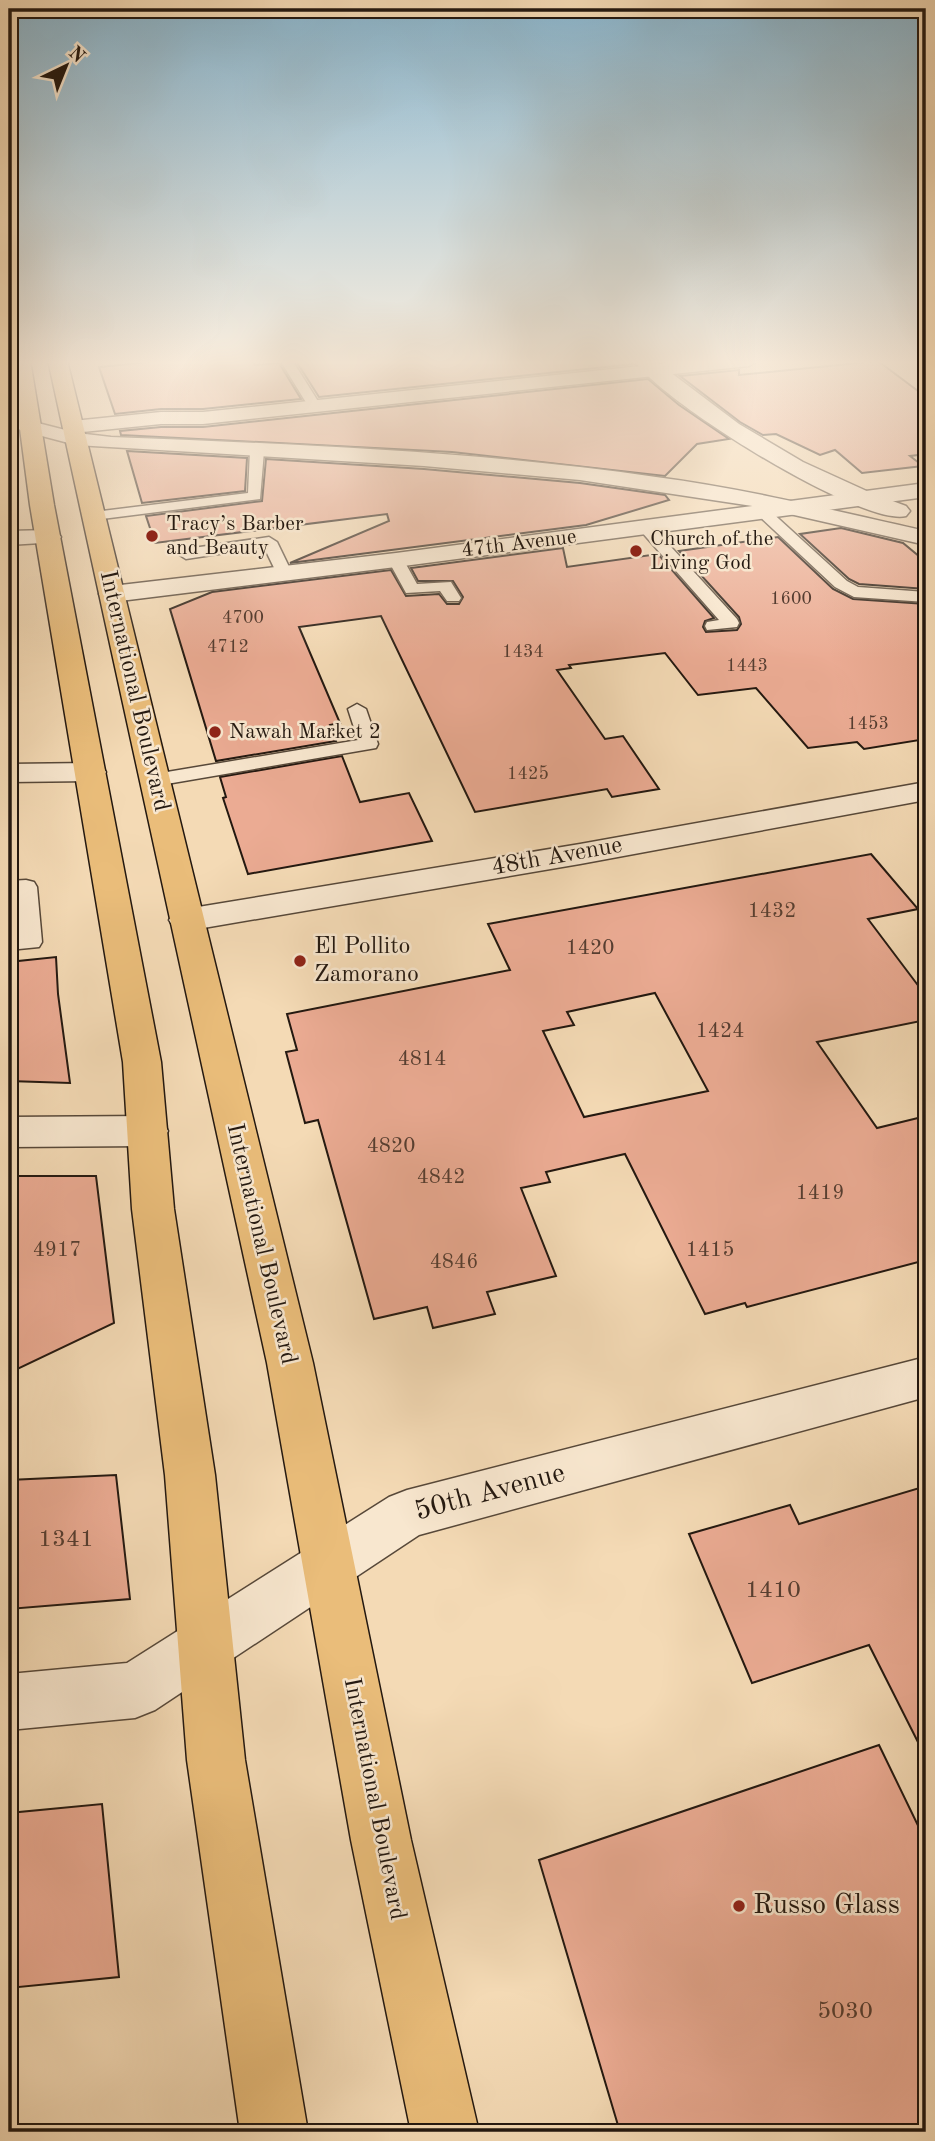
<svg xmlns="http://www.w3.org/2000/svg" width="935" height="2141" viewBox="0 0 935 2141" font-family="'Old Standard TT',serif">
  <style>
    .building { fill: #ebab93; stroke: #231810; stroke-width: 2; fill-rule: evenodd }
    .lines { fill: none; stroke-linecap: round; stroke-linejoin: round }
    .service-casing { stroke: #574839; stroke-width: 3 }
    .minor-casing { stroke: #574839; stroke-width: 3 }
    .tertiary-casing { stroke: #574839; stroke-width: 3 }
    .primary-casing { stroke: #231810; stroke-width: 3 }
    .service { fill: #f8e7cf; fill-rule: evenodd }
    .minor { fill: #f8e7cf; fill-rule: evenodd }
    .tertiary { fill: #f8e7cf; fill-rule: evenodd }
    .primary { fill: #eabd7a; fill-rule: evenodd }
    .poi-dot { fill: #8f2418; stroke: #f8e7cf; stroke-width: 2.5 }
    .labels { text-anchor: middle; dominant-baseline: central; stroke-width: 5; stroke-linejoin: round; paint-order: stroke }
    .far-number-label { font-size: 18px; fill: #553d31 }
    .far-poi-label { font-size: 21px; fill: #231810; stroke: #f8e7cf; text-anchor: start }
    .far-street-label { font-size: 21px; fill: #231810; stroke: #f8e7cf }
    .number-label { font-size: 21px; fill: #553d31 }
    .street-label { font-size: 24px; fill: #231810; stroke: #f8e7cf }
    .poi-label { font-size: 24px; fill: #231810; stroke: #f8e7cf; text-anchor: start }
    .near-number-label { font-size: 24px; fill: #553d31 }
    .near-street-label { font-size: 28px; fill: #231810; stroke: #f8e7cf }
    .near-poi-label { font-size: 28px; fill: #231810; stroke: #f8e7cf; text-anchor: start }
  </style>
  <rect width="100%" height="100%" fill="#f4dab5"/>
  <filter id="stains"><feTurbulence type="fractalNoise" baseFrequency=".00286" numOctaves="4"/><feColorMatrix values="0 0 0 0 .2 0 0 0 0 .09 0 0 0 0 .02 0 0 0 .5 -.17"/></filter>
  <radialGradient id="worn" r=".72"><stop offset=".6" stop-color="#630" stop-opacity="0"/><stop offset="1" stop-color="#630" stop-opacity=".3"/></radialGradient>
  <!-- building -->
  <g class="building">
    <polygon points="169,360 252,360 255,365 279,363 301,399 203,409 161,409 115,414 99,367"/>
    <polygon points="307,360 631,360 634,364 319,397 296,361"/>
    <polygon points="878,361 926,397 926,454 910,456 923,466 862,473 835,450 820,455 776,434 763,435 740,422 680,376 739,370 739,375"/>
    <polygon points="648,379 679,405 729,439 697,444 665,476 452,452 121,435 120,431 161,427 203,427"/>
    <polygon points="127,451 247,458 245,491 142,503"/>
    <polygon points="266,459 424,469 580,483 665,495 669,500 586,525 290,563 389,521 387,514 155,543 146,516 262,501"/>
    <polygon points="841,528 903,543 926,562 926,589 859,584 849,579 800,534"/>
    <polygon points="778,537 833,589 853,599 926,604 926,739 864,749 857,742 808,748 756,688 698,695 665,653 569,665 571,668 557,670 605,739 623,736 659,789 612,797 607,789 475,812 381,616 299,627 340,723 330,725 336,741 216,761 170,609 212,592 391,570 406,596 439,594 447,604 459,604 463,597 453,581 418,581 411,568 563,548 567,567 658,554 714,618 705,621 703,627 706,632 737,630 741,624 739,617 679,551"/>
    <polygon points="342,756 360,802 409,793 432,841 248,874 223,798 226,797 220,777"/>
    <path d="M871 854 918 909 868 919 926 996V1020L817 1042 877 1128 926 1116V1260L747 1307 745 1303 705 1314 625 1154 546 1172 550 1182 521 1188 556 1276 487 1292 495 1314 433 1328 427 1307 374 1319 318 1120 305 1123 286 1052 297 1050 287 1014 510 970 488 924ZM655 993 708 1091 584 1117 543 1031 574 1025 567 1012Z"/>
    <polygon points="56,957 58,994 70,1083 9,1081 9,962"/>
    <polygon points="9,1176 96,1176 114,1323 9,1373"/>
    <polygon points="116,1475 130,1599 9,1609 9,1480"/>
    <polygon points="926,1486 926,1758 869,1645 752,1683 689,1534 790,1505 799,1524"/>
    <polygon points="879,1745 926,1842 926,2132 620,2132 539,1860"/>
    <polygon points="102,1804 119,1977 9,1988 9,1813"/>
  </g>
  <g class="lines">
    <!-- service casing -->
    <g class="service-casing">
      <g id="service">
        <polygon points="280,360 292,360 321,406 320,409 310,409"/>
        <polygon points="257,447 264,451 260,499 94,520 87,516 94,512 248,493 250,451"/>
        <polygon points="763,508 768,509 847,581 858,587 926,592 926,602 854,597 835,587 758,515 756,512"/>
        <polygon points="645,522 650,524 737,619 739,623 737,627 707,630 705,626 707,622 719,620 640,530 637,527 640,524"/>
        <polygon points="269,537 277,542 292,573 290,576 278,576 264,547 186,559 178,554 186,549"/>
        <polygon points="396,555 402,557 417,584 451,582 461,598 459,601 447,601 440,591 406,593 388,560"/>
        <polygon points="357,704 366,709 378,744 376,748 155,786 145,780 155,774 358,740 348,709"/>
        <polygon points="26,880 34,882 37,887 42,942 39,947 9,950 9,936 19,935 16,894 9,895 9,881"/>
      </g>
    </g>
    <!-- minor casing -->
    <g class="minor-casing">
      <g id="minor">
        <polygon points="698,360 759,360 749,366 203,424 161,424 73,433 66,431 63,427 66,423 73,421 161,412 203,412"/>
        <polygon points="9,413 37,423 40,427 37,431 30,433 9,426"/>
        <polygon points="926,483 926,497 396,567 112,602 103,599 99,594 103,589 112,586 396,553"/>
        <polygon points="49,530 57,532 61,537 57,542 9,545 9,531"/>
        <polygon points="91,763 102,766 106,772 102,778 91,781 9,782 9,764"/>
        <polygon points="926,782 926,800 580,864 186,931 174,928 169,920 174,912 186,909 580,844"/>
        <polygon points="148,1116 162,1120 168,1131 162,1142 148,1146 9,1147 9,1117"/>
        <polygon points="926,1357 926,1397 419,1535 155,1710 135,1718 9,1730 9,1674 127,1663 389,1497 407,1490"/>
      </g>
    </g>
    <!-- tertiary casing -->
    <g class="tertiary-casing">
      <g id="tertiary">
        <path d="M634 360H654L739 424 803 462 871 493 906 506 910 511 906 516C862 527 658 400 634 360Z"/>
        <path d="M30 421 77 433 111 437C293 444 475 451 656 477 747 489 836 511 926 531V545L759 507 580 480 424 466 76 445 23 431 20 427 23 423Z"/>
      </g>
    </g>
    <!-- primary casing -->
    <g class="primary-casing">
      <g id="primary">
        <polygon points="11,360 30,360 54,505 161,1062 174,1209 215,1475 245,1760 308,2132 240,2132 187,1760 165,1475 132,1209 123,1062 30,505"/>
        <polygon points="48,360 67,360 313,1363 411,1840 479,2132 411,2132 351,1840 267,1363"/>
      </g>
    </g>
    <!-- service -->
    <use href="#service" class="service"/>
    <!-- minor -->
    <use href="#minor" class="minor"/>
    <!-- tertiary -->
    <use href="#tertiary" class="tertiary"/>
    <!-- primary -->
    <use href="#primary" class="primary"/>
  </g>
  <!-- sky -->
  <linearGradient id="sky" x2="0" y2="1"><stop stop-color="#89b7d1"/><stop offset="0.55" stop-color="#faeede"/><stop offset="1" stop-color="#faeede" stop-opacity="0"/></linearGradient>
  <rect width="935" height="659" fill="url(#sky)"/>
  <!-- markers -->
  <g class="poi-dot">
    <circle cx="152" cy="536" r="7"/>
    <circle cx="636" cy="551" r="7"/>
    <circle cx="215" cy="732" r="7"/>
    <circle cx="300" cy="961" r="7"/>
    <circle cx="739" cy="1906" r="7"/>
  </g>
  <g class="labels">
    <!-- far-number labels -->
    <g class="far-number-label">
      <text x="791" y="599">1600</text>
      <text x="243" y="618">4700</text>
      <text x="228" y="647">4712</text>
      <text x="523" y="652">1434</text>
      <text x="747" y="666">1443</text>
      <text x="868" y="724">1453</text>
      <text x="528" y="774">1425</text>
    </g>
    <!-- far-poi labels -->
    <g class="far-poi-label">
      <text x="166" y="524">Tracy’s Barber<tspan x="166" dy="24">and Beauty</tspan></text>
      <text x="650" y="539">Church of the<tspan x="650" dy="24">Living God</tspan></text>
      <text x="229" y="732">Nawah Market 2</text>
    </g>
    <!-- far-street labels -->
    <g class="far-street-label">
      <text transform="translate(519 544) rotate(-7)">47th Avenue</text>
    </g>
    <!-- number labels -->
    <g class="number-label">
      <text x="772" y="911">1432</text>
      <text x="590" y="948">1420</text>
      <text x="720" y="1031">1424</text>
      <text x="422" y="1059">4814</text>
      <text x="391" y="1146">4820</text>
      <text x="441" y="1177">4842</text>
      <text x="820" y="1193">1419</text>
      <text x="57" y="1250">4917</text>
      <text x="710" y="1250">1415</text>
      <text x="454" y="1262">4846</text>
    </g>
    <!-- street labels -->
    <g class="street-label">
      <text transform="translate(134 691) rotate(77)">International Boulevard</text>
      <text transform="translate(557 857) rotate(-10)">48th Avenue</text>
      <text transform="translate(261 1244) rotate(77)">International Boulevard</text>
      <text transform="translate(374 1799) rotate(79)">International Boulevard</text>
    </g>
    <!-- poi labels -->
    <g class="poi-label">
      <text x="314" y="947">El Pollito<tspan x="314" dy="28">Zamorano</tspan></text>
    </g>
    <!-- near-number labels -->
    <g class="near-number-label">
      <text x="66" y="1540">1341</text>
      <text x="773" y="1591">1410</text>
      <text x="845" y="2012">5030</text>
    </g>
    <!-- near-street labels -->
    <g class="near-street-label">
      <text transform="translate(490 1493) rotate(-15)">50th Avenue</text>
    </g>
    <!-- near-poi labels -->
    <g class="near-poi-label">
      <text x="753" y="1906">Russo Glass</text>
    </g>
  </g>
  <!-- margin -->
  <rect width="935" height="2141" fill="none" stroke="#f4dab5" stroke-width="35"/>
  <rect x="10" y="10" width="914" height="2120" fill="none" stroke="#231810" stroke-width="3.5"/>
  <rect x="18" y="18" width="900" height="2106" fill="none" stroke="#231810" stroke-width="2"/>
  <!-- north arrow -->
  <g transform="translate(66 66) rotate(43)" stroke="#f8e7cf" stroke-width="5" paint-order="stroke">
  <path d="M0-5L12 26L0 18L-12 26Z" fill="#231810"/>
  <text y="-10" font-size="19" font-weight="bold" text-anchor="middle" fill="#231810">N</text>
  </g>
  <rect width="100%" height="100%" filter="url(#stains)"/>
  <rect width="100%" height="100%" fill="url(#worn)"/>
</svg>
